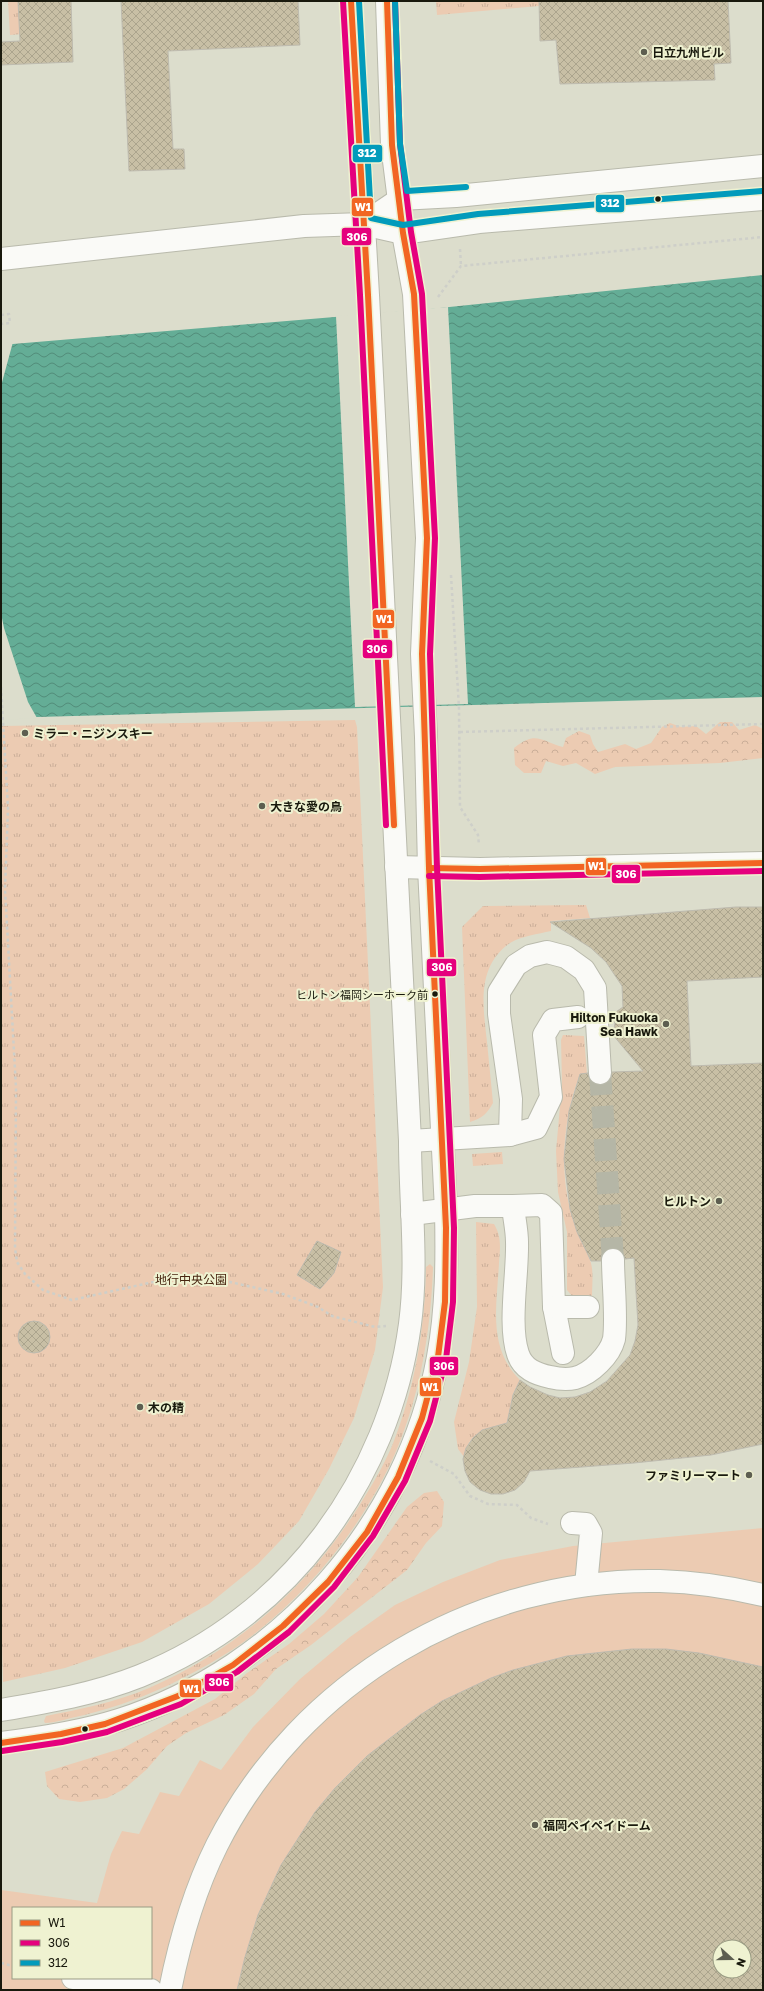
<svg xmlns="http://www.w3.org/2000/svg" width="764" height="1991" viewBox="0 0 764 1991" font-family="'Golos Text','Noto Sans JP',sans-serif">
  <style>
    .grass { fill: url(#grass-tufts) }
    .forest { fill: url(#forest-crowns) }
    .garden { fill: #eccbb2; fill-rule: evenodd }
    .water { fill: url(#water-waves) }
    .pier { fill: #dcddcc }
    .building { fill: url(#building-cross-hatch); stroke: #bebbaf; fill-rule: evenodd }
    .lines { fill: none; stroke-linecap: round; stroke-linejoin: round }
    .minor-tunnel { stroke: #b5b6a6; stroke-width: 22; stroke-dasharray: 22 11; stroke-linecap: butt }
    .minor-casing { stroke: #b9baac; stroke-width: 24 }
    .path { stroke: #cecfc9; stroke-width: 2.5; stroke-dasharray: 3 3; stroke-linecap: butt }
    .minor { stroke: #fafaf7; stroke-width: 22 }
    .bus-1-casing { stroke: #eff2d1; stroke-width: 9 }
    .bus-2-casing { stroke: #eff2d1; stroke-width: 9 }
    .bus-3-casing { stroke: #eff2d1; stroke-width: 9 }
    .bus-1 { stroke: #f26522; stroke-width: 6 }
    .bus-2 { stroke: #e5007d; stroke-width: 6 }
    .bus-3 { stroke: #029bbb; stroke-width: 6 }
    .poi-dot { fill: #5d5e50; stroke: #eff2d1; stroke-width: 1.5 }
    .bus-dot { fill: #19190d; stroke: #eff2d1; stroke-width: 1.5 }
    .labels { text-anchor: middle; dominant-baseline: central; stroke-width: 4; stroke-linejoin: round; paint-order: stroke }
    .bus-label { font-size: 11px; fill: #19190d; stroke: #eff2d1; text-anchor: end }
    .poi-label { font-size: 12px; font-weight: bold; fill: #19190d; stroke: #eff2d1; text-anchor: start }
    .park-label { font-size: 12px; fill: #482510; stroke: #eff2d1 }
    .line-badge { stroke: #eff2d1; stroke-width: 1.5 }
    .badge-label { font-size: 11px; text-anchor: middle; font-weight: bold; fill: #fff }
  </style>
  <defs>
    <pattern id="grass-tufts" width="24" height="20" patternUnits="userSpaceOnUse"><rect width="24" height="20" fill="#eccbb2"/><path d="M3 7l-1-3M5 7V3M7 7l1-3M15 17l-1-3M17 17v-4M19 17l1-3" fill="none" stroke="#caae98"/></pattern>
    <pattern id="forest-crowns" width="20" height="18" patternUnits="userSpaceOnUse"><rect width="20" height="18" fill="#eccbb2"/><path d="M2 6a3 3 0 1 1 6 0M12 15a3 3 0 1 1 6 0" fill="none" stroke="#caae98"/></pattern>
    <pattern id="water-waves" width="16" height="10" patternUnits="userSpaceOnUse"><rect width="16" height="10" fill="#64ad96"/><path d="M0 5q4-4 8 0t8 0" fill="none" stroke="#528c79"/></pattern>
    <pattern id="building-cross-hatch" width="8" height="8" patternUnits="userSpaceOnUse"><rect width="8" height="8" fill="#c8bfa5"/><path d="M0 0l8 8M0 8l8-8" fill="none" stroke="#aba48d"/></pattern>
  </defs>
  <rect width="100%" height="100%" fill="#dcddcc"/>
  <!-- grass -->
  <g class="grass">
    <polygon points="8,1 18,1 19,19 23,34 10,35"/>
    <polygon points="436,1 539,1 539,6 437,15"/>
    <polygon points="355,720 357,727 383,1287 375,1350 354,1418 329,1469 299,1521 258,1564 209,1604 142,1642 65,1668 3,1682 1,1608 1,726"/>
    <path d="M586 905 590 918 551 921V931C538 934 522 936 510 943 476 967 483 1006 487 1042 489 1062 491 1082 493 1103 487 1114 482 1118 470 1122L462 927 483 906Z"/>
    <path d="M563 1035 584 1036 587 1074H580C564 1116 559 1165 570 1209 574 1227 584 1242 590 1260 594 1270 592 1285 592 1296L573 1297 567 1290V1232L558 1192 556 1151 562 1084 561 1040Z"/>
    <polygon points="502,1152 503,1164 473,1166 472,1154"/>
    <path d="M476 1222 494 1224C502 1237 500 1249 499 1263 497 1305 487 1347 520 1380L513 1394 506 1428C482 1430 470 1431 464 1457L458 1449 454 1422 469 1362 477 1307Z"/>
    <path d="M430 1264 433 1267C431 1328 421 1391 397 1449 366 1522 312 1590 249 1638 224 1657 195 1672 167 1686 136 1700 104 1711 71 1718 63 1720 53 1723 45 1723L44 1721 46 1716C81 1709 116 1702 149 1688 238 1649 308 1587 359 1506 371 1487 383 1467 392 1446 415 1389 425 1328 426 1267Z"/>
  </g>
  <!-- forest -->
  <g class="forest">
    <path d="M720 722H732L739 730 755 725 763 729V758L720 763 615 767 595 774 576 763 563 766 546 761 541 773H524L515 765 514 748C536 730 541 741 563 747L566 738 579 731 590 735 593 744 598 752 625 744 636 749 651 743 662 727 670 723 681 727 696 726 706 734Z"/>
    <polygon points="437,1491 444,1502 442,1526 426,1543 407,1570 311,1645 276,1669 254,1694 224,1715 186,1733 167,1746 146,1770 124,1789 107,1798 80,1802 59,1799 47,1786 45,1772 123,1748 215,1699 247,1673 289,1644 324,1614 358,1577 407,1507 424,1493"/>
  </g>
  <!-- garden -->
  <path class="garden" d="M763 1528V1990H1V1890L97 1903 111 1854 122 1831 139 1834 160 1792 179 1796 200 1760 221 1770 253 1727 300 1679 350 1637 395 1605 443 1582 500 1560 573 1546ZM13 1908H151V1978H13ZM720 1947H744V1971H720Z"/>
  <!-- water -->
  <polygon class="water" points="763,275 763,697 1,718 1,345 430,309"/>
  <!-- pier -->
  <g class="pier">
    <polygon points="448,307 468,704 355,707 336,316"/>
    <polygon points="13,342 1,386 1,343"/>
    <polygon points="1,613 4,628 28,702 37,718 1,720"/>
  </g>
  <!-- building -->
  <g class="building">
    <polygon points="18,1 71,1 73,62 1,65 1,42 20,41"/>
    <polygon points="121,1 298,1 300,45 168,51 173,149 184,149 185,169 129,171"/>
    <polygon points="539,1 728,1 731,63 714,64 715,80 560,84 556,40 540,41"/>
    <polygon points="736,907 763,907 763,977 687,981 691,1066 763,1063 763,1444 711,1455 634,1463 530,1471 524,1482 515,1490 503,1494 491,1494 480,1490 470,1482 465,1471 463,1459 466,1448 473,1438 482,1430 507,1423 513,1395 520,1380 530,1387 548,1395 560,1398 575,1397 590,1392 607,1381 630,1355 635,1341 638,1325 634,1258 625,1259 623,1253 619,1249 612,1248 606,1250 602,1254 601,1261 591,1261 577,1232 570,1209 564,1159 569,1111 580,1074 588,1073 590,1080 594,1084 600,1085 607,1083 611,1078 612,1072 643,1071 613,1035 615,1023 610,1016 623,1007 622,986 606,962 591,948 550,922"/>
    <polygon points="317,1241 341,1252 334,1273 320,1289 297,1275"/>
    <circle cx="34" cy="1337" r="16"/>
    <path d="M632 1649H666L699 1653 763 1667V1990H237L245 1957 258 1915 281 1865 315 1812 335 1788 367 1756 420 1715 442 1701 491 1678 513 1670 567 1656ZM720 1947H744V1971H720Z"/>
  </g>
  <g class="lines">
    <!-- minor-tunnel -->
    <polyline class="minor-tunnel" points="600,1073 613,1260"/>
    <!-- minor casing -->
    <g class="minor-casing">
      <g id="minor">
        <polyline points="363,224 400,199 456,196 763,166"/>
        <polyline points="1,259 304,226 363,224 403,233 479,222 763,199"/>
        <polyline points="396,867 480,869 763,863"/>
        <polyline points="510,1135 536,1128 551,1097 544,1035 553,1020 578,1017"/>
        <polyline points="410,1141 510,1135 511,1099 499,1014 499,992 516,965 530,956 547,952 566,957 584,970 595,988 600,1073"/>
        <polyline points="513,1206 542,1205 551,1213 554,1307 563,1353"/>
        <path d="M412 1214 475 1206H513C514 1218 517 1230 517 1242 518 1274 508 1325 518 1354 523 1369 536 1374 550 1377 558 1379 567 1380 575 1378 591 1374 610 1355 614 1339 617 1318 613 1282 613 1260"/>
        <polyline points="554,1307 588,1307"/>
        <polyline points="572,1523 586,1524 591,1533 586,1585"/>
        <path d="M1 1710C48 1702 95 1694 140 1676 288 1617 389 1480 410 1324 418 1263 410 1201 410 1141L368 295 351 1"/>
        <path d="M1 1743C41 1738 81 1732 119 1720 281 1668 408 1524 438 1357 447 1308 447 1259 446 1210L429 868 426 737 422 654 427 538 414 294 403 233 392 145 387 1"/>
        <polyline points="73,1978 151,1990"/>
        <path d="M170 1990C180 1940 194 1891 217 1845 300 1681 476 1577 660 1581 695 1582 729 1587 763 1595"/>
      </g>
    </g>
    <!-- path -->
    <g class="path">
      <polyline points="460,249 461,266"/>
      <polyline points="438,297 461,266 763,237"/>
      <polyline points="1,315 9,314 10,323 1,324"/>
      <polyline points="451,575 459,708 460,807 478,835 479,845"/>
      <polyline points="1,687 8,808 5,889 16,1088 15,1248 17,1262 25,1274 43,1290 72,1300 158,1281 230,1282 283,1294 318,1307 332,1316 375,1327 386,1326"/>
      <polyline points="460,732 763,724"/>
      <polyline points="430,1461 454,1474 470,1496 488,1504 517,1505 531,1518 548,1524"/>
      <polyline points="1,1963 13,1966"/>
    </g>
    <!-- minor -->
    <use href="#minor" class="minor"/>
    <!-- bus-1 casing -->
    <g class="bus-1-casing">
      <g id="bus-1">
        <polyline points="351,1 368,295 394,825"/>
        <polyline points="429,868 480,869 763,863"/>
        <polyline points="1,1743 61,1734 105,1724 178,1696 233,1665 283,1626 328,1582 367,1532 398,1477 422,1418 438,1357 445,1302 446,1228 429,868 422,654 427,538 414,294 403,233 392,145 387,1"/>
      </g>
    </g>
    <!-- bus-2 casing -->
    <g class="bus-2-casing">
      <g id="bus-2">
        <polyline points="343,1 360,295 386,825"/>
        <polyline points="429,876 480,877 763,871"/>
        <polyline points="2,1751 62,1742 107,1732 181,1704 237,1672 289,1632 334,1587 373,1536 405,1481 430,1421 446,1359 453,1302 454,1228 437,868 430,654 435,538 422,294 411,232 400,144 395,1"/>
      </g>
    </g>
    <!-- bus-3 casing -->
    <g class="bus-3-casing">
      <g id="bus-3">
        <polyline points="359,1 371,218 403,225 478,214 762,191"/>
        <polyline points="395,1 400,144 407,191 466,187"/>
      </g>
    </g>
    <!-- bus-1 -->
    <use href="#bus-1" class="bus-1"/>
    <!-- bus-2 -->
    <use href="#bus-2" class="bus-2"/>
    <!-- bus-3 -->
    <use href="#bus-3" class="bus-3"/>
  </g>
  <!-- markers -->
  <g class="poi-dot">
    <circle cx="644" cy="52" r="4"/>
    <circle cx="25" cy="733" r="4"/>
    <circle cx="262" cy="806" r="4"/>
    <circle cx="666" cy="1024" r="4"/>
    <circle cx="719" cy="1201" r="4"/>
    <circle cx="140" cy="1407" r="4"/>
    <circle cx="749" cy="1475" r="4"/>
    <circle cx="535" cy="1825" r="4"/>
  </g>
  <g class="bus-dot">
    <circle cx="658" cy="199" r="3.5"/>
    <circle cx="435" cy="994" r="3.5"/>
    <circle cx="85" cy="1729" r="3.5"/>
  </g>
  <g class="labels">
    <!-- bus labels -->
    <g class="bus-label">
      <text x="428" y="994">ヒルトン福岡シーホーク前</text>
    </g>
    <!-- poi labels -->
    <g class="poi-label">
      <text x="652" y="52">日立九州ビル</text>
      <text x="33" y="733">ミラー・ニジンスキー</text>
      <text x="270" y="806">大きな愛の鳥</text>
      <text x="658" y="1017" text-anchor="end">Hilton Fukuoka<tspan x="658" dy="14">Sea Hawk</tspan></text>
      <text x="711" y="1201" text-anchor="end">ヒルトン</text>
      <text x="148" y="1407">木の精</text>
      <text x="741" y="1475" text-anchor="end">ファミリーマート</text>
      <text x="543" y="1825">福岡ペイペイドーム</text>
    </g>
    <!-- park labels -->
    <g class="park-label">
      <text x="191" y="1279">地行中央公園</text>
    </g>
  </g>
  <g class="line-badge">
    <rect x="352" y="144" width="31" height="19" rx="4" fill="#029bbb"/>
    <rect x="595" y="194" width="30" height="19" rx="4" fill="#029bbb"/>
    <rect x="351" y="197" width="23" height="20" rx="4" fill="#f26522"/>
    <rect x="341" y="227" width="31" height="19" rx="4" fill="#e5007d"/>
    <rect x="372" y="609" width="23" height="20" rx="4" fill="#f26522"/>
    <rect x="362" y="639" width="31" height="20" rx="4" fill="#e5007d"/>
    <rect x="585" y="857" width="22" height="19" rx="4" fill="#f26522"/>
    <rect x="611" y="864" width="30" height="20" rx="4" fill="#e5007d"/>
    <rect x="426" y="958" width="31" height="19" rx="4" fill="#e5007d"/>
    <rect x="429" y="1356" width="30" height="20" rx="4" fill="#e5007d"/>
    <rect x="419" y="1377" width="23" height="20" rx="4" fill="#f26522"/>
    <rect x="204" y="1673" width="30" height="19" rx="4" fill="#e5007d"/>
    <rect x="179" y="1679" width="23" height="19" rx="4" fill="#f26522"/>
  </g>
  <g class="badge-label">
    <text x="367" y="157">312</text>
    <text x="610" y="207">312</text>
    <text x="363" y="211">W1</text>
    <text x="357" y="241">306</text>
    <text x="384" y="623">W1</text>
    <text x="377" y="653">306</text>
    <text x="596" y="870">W1</text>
    <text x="626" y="878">306</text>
    <text x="442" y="971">306</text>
    <text x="444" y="1370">306</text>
    <text x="430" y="1391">W1</text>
    <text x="219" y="1686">306</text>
    <text x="191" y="1693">W1</text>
  </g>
  <!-- border -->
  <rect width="764" height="1991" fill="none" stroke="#19190d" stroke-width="4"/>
  <!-- legend -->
  <rect x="12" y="1907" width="140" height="72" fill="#eff2d1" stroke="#999b83"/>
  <rect x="20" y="1920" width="20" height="6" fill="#f26522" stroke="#999b83"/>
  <text x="48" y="1927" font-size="12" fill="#19190d">W1</text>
  <rect x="20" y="1940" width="20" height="6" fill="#e5007d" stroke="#999b83"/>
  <text x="48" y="1947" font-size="12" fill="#19190d">306</text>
  <rect x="20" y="1960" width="20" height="6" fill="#029bbb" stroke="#999b83"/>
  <text x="48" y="1967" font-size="12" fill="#19190d">312</text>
  <!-- north arrow -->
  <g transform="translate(732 1959) rotate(111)"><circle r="19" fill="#eff2d1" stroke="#999b83"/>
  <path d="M0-3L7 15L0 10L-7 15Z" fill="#5d5e50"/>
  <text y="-6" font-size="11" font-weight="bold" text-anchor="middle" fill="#19190d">N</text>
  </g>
</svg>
